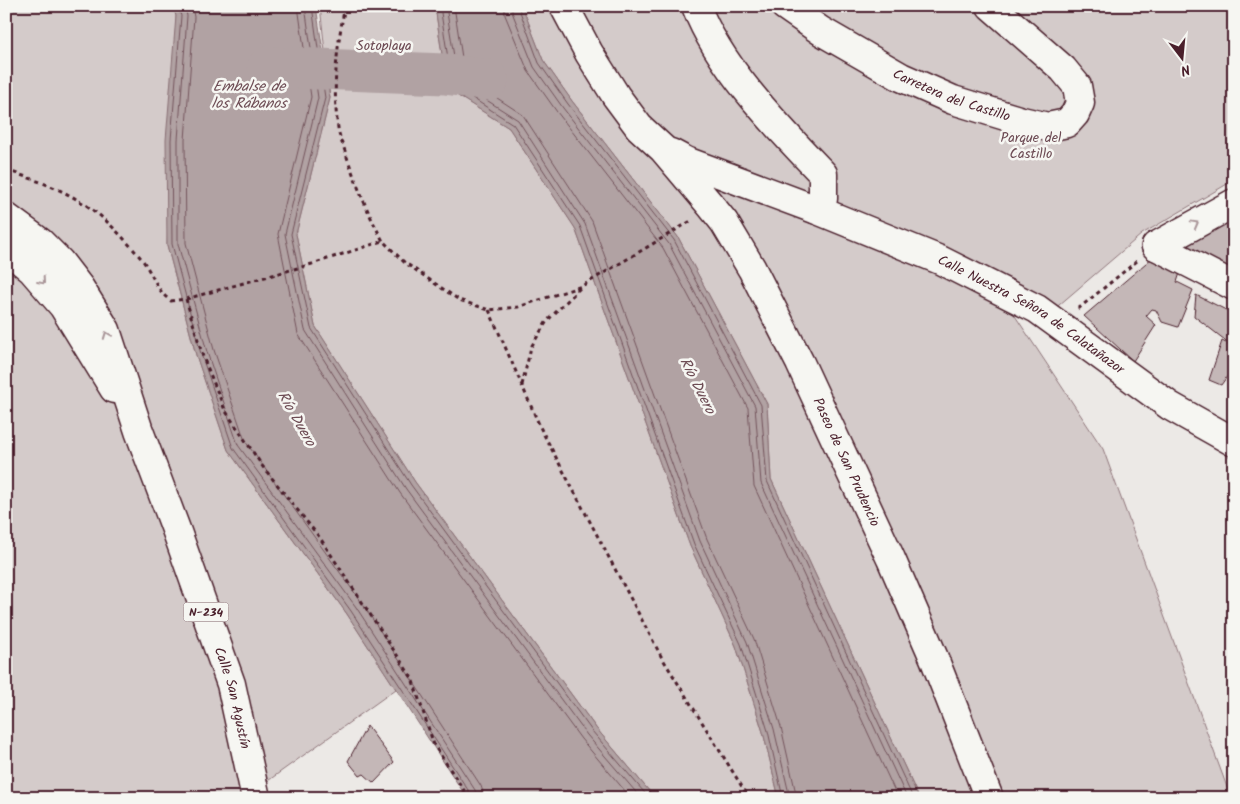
<svg xmlns="http://www.w3.org/2000/svg" width="1240" height="804" viewBox="0 0 1240 804" font-family="Kalam,sans-serif">
  <style>
    .green { fill: #d4cbca; stroke: #8f757a }
    .water { fill: #b1a2a3; stroke: #886e73 }
    .lines { fill: none; stroke-linecap: round; stroke-linejoin: round }
    .shore { stroke: #73535b; stroke-width: 1 }
    .river { stroke: #b1a2a3; stroke-width: 41 }
    .building { fill: #c4b7b7; stroke: #4a1f2b }
    .minor-casing { stroke: #4a1f2b; stroke-width: 31 }
    .major-casing { stroke: #4a1f2b; stroke-width: 31 }
    .path { stroke: #4a1f2b; stroke-width: 3; stroke-dasharray: 4 4; stroke-linecap: butt }
    .minor { stroke: #f6f6f2; stroke-width: 28 }
    .major { stroke: #f6f6f2; stroke-width: 28 }
    .oneway { stroke: #a99598 }
    .labels { text-anchor: middle; dominant-baseline: central; stroke-width: 5; stroke-linejoin: round; paint-order: stroke }
    .shield { fill: #f6f6f2; stroke: #7e6067; stroke-width: 1 }
    .shield-label { font-size: 12px; font-weight: bold; fill: #4a1f2b }
    .park-label { font-size: 14px; fill: #6c4a53; stroke: #f6f6f2 }
    .street-label { font-size: 14px; fill: #4a1f2b; stroke: #f6f6f2 }
    .water-label { font-size: 15px; font-style: italic; fill: #6e4d55; stroke: #f6f6f2 }
  </style>
  <rect width="100%" height="100%" fill="#ece9e6"/>
  <filter id="ink" filterUnits="userSpaceOnUse"><feTurbulence type="fractalNoise" baseFrequency=".02" numOctaves="2"/><feDisplacementMap in="SourceGraphic" scale="10" xChannelSelector="R" yChannelSelector="G"/><feConvolveMatrix kernelMatrix="1 2 1 2 8 2 1 2 1" color-interpolation-filters="sRGB"/></filter>
  <g filter="url(#ink)">
    <!-- green -->
    <g class="green">
      <polygon points="6,6 173,6 176,16 167,245 196,355 228,450 347,614 396,689 244,798 6,798"/>
      <polygon points="320,6 435,6 447,89 509,128 575,228 690,546 736,646 763,732 779,798 655,798 596,728 415,482 315,326 296,234 330,98"/>
      <polygon points="522,6 1234,6 1234,180 1142,234 1052,311 992,281 1103,449 1231,798 919,798 771,479 767,404 678,237 572,101 543,60"/>
    </g>
    <!-- water -->
    <g class="water">
      <polygon points="173,6 316,6 330,98 296,234 315,326 415,482 596,728 655,798 467,798 347,614 228,450 196,355 167,245 166,140 176,16"/>
      <polygon points="435,6 522,6 543,60 572,101 678,237 767,404 771,479 919,798 779,798 763,732 736,646 690,546 575,228 509,128 447,89"/>
    </g>
    <g class="lines">
      <!-- shore -->
      <g class="shore">
        <polyline points="178,6 181,16 171,140 172,244 201,354 233,448 351,611 470,793 471,798"/>
        <polyline points="185,6 187,16 178,140 178,244 207,352 238,445 356,607 475,790 477,798"/>
        <polyline points="192,6 194,17 185,140 186,243 214,350 245,441 362,603 481,786 485,798"/>
        <polyline points="298,6 311,97 278,234 298,334 400,493 581,739 631,798"/>
        <polyline points="305,6 318,98 285,234 305,330 406,489 587,735 641,798"/>
        <polyline points="312,6 325,98 291,234 311,328 411,485 592,731 649,798"/>
        <polyline points="440,6 452,85 513,124 580,226 694,544 741,644 768,731 783,798"/>
        <polyline points="446,6 458,82 518,120 585,224 700,541 747,642 774,729 790,798"/>
        <polyline points="454,6 465,77 523,115 592,221 707,539 754,639 781,727 797,798"/>
        <polyline points="504,6 505,15 528,71 557,112 663,248 748,408 754,486 898,798"/>
        <polyline points="512,6 512,12 534,67 563,108 669,244 755,406 761,483 907,798"/>
        <polyline points="518,6 539,63 568,104 674,240 761,405 767,481 913,798"/>
      </g>
      <!-- river -->
      <polyline class="river" points="268,67 445,74 488,80"/>
    </g>
    <!-- building -->
    <g class="building">
      <polygon points="1234,210 1234,276 1184,250 1184,241"/>
      <polygon points="1153,257 1182,267 1177,282 1193,290 1178,327 1162,322 1156,310 1152,309 1146,316 1156,325 1133,361 1084,316"/>
      <polygon points="1196,295 1234,314 1234,347 1194,316"/>
      <polygon points="1222,341 1234,347 1234,367 1221,385 1209,380"/>
      <polygon points="367,726 394,762 374,783 364,774 360,776 348,761"/>
    </g>
    <g class="lines">
      <!-- minor casing -->
      <g class="minor-casing">
        <g id="minor">
          <path id="s1" d="M564 6 589 53 616 96 639 127 663 149 712 207 724 222 752 269 800 363 891 559 934 658 989 798"/>
          <path d="M696 6C719 67 778 127 823 174V199L817 210"/>
          <path id="s2" d="M785 6 821 31 901 77 953 100 1022 121 1048 127 1067 123 1075 114 1080 103 1077 86 1063 69 991 6"/>
          <path id="s3" d="M671 153 686 161 817 210 940 260 1037 309 1170 406 1234 442"/>
          <polyline points="1156,246 1234,203"/>
          <polyline points="1156,246 1234,286"/>
        </g>
      </g>
      <!-- major casing -->
      <g class="major-casing">
        <g id="major">
          <path id="s4" d="M6 217 40 242 60 262 80 288 106 330 139 431 177 532 231 684 256 798"/>
          <polyline points="6,248 32,270 63,306 114,389"/>
        </g>
      </g>
      <!-- path -->
      <g class="path">
        <path d="M345 6C337 45 332 87 338 128 339 137 344 147 347 157 357 186 368 214 383 241"/>
        <path d="M6 170C32 179 58 187 81 202 104 216 123 237 140 257 152 271 156 291 171 301L186 299 312 264 383 241 404 262 459 300 489 310 518 307 582 286 691 221"/>
        <polyline points="186,299 203,357 225,410 263,467 320,538 412,678 434,745 469,798"/>
        <polyline points="1078,309 1137,261"/>
        <polyline points="489,310 541,429 661,656 749,798"/>
        <polyline points="522,385 531,347 547,321 582,286"/>
      </g>
      <!-- minor -->
      <use href="#minor" class="minor"/>
      <!-- major -->
      <use href="#major" class="major"/>
    </g>
    <!-- one-way arrows -->
    <defs><path id="oneway-chevron" d="M-2-3.5L2.5 0L-2 3.5" fill="none" stroke-width="1.6" stroke-linecap="round" stroke-linejoin="round" transform="scale(1.25)"/></defs>
    <g class="oneway">
      <use href="#oneway-chevron" transform="translate(1195 224) rotate(-29)"/>
      <use href="#oneway-chevron" transform="translate(42 281) rotate(49)"/>
      <use href="#oneway-chevron" transform="translate(107 335) rotate(-111)"/>
    </g>
  </g>
  <g class="labels">
    <!-- shield labels -->
    <rect class="shield" x="183.5" y="602.5" width="45" height="19" rx="4"/>
    <g class="shield-label">
      <text x="206" y="612">N-234</text>
    </g>
    <!-- park labels -->
    <g class="park-label">
      <text x="384" y="46">Sotoplaya</text>
      <text x="1031" y="138">Parque del<tspan x="1031" dy="16">Castillo</tspan></text>
    </g>
    <!-- street labels -->
    <g class="street-label">
      <text stroke="none"><textPath href="#s2" startOffset="190">Carretera del Castillo</textPath></text>
      <text stroke="none"><textPath href="#s3" startOffset="396">Calle Nuestra Señora de Calatañazor</textPath></text>
      <text stroke="none"><textPath href="#s1" startOffset="540">Paseo de San Prudencio</textPath></text>
      <text stroke="none"><textPath href="#s4" startOffset="542">Calle San Agustín</textPath></text>
    </g>
    <!-- water labels -->
    <g class="water-label">
      <text x="249" y="87">Embalse de<tspan x="249" dy="17">los Rábanos</tspan></text>
      <text transform="translate(697 386) rotate(63)">Río Duero</text>
      <text transform="translate(296 419) rotate(60)">Río Duero</text>
    </g>
  </g>
  <!-- margin -->
  <rect width="1240" height="804" fill="none" stroke="#f6f6f2" stroke-width="25"/>
  <rect x="12" y="12" width="1215" height="779" fill="none" stroke="#4a1f2b" stroke-width="2" filter="url(#ink)"/>
  <!-- north arrow -->
  <g transform="translate(1182 58) rotate(164)" stroke="#f6f6f2" stroke-width="4" paint-order="stroke">
  <path d="M0-4L9 19L0 12L-9 19Z" fill="#4a1f2b"/>
  <text y="-8" font-size="14" font-weight="bold" text-anchor="middle" fill="#4a1f2b">N</text>
  </g>
</svg>
